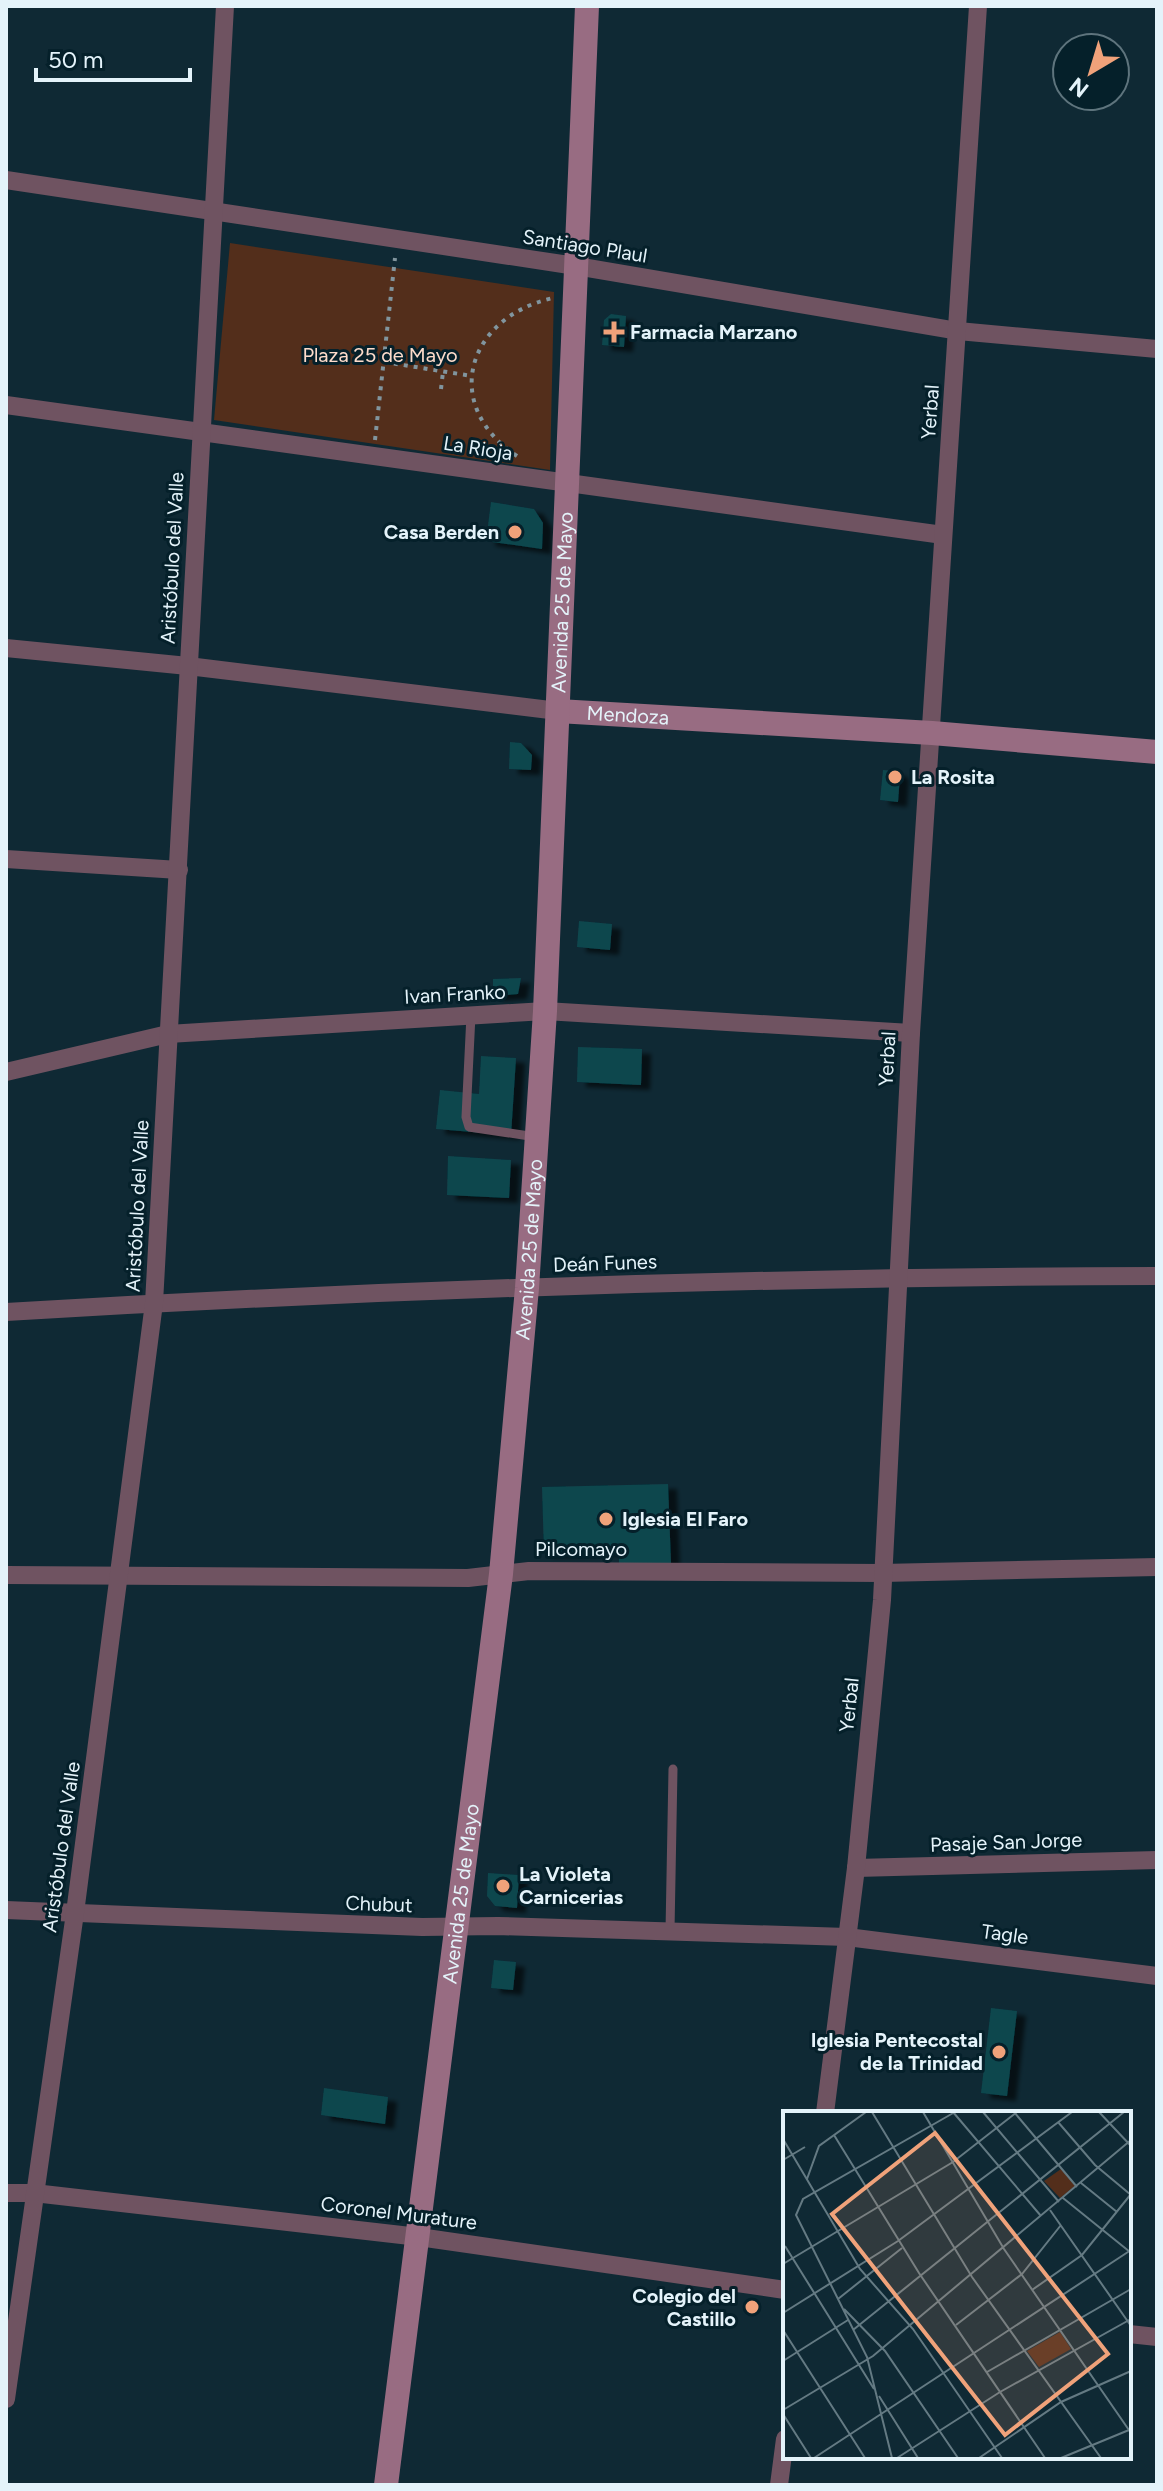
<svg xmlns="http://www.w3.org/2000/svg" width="1163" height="2491" viewBox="0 0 1163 2491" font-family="Figtree,sans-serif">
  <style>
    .green { fill: #532e1b }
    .building { fill: #0c464d; filter: url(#shadow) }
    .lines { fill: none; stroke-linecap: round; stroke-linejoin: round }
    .path { stroke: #81959e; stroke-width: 4; stroke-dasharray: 4 6; stroke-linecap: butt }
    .lane { stroke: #6f5361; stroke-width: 9 }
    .street { stroke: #6f5361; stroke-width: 18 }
    .secondary { stroke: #986c82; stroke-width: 24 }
    .poi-dot { fill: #f0a27a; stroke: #05202a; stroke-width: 3 }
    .labels { text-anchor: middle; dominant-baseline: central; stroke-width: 6; stroke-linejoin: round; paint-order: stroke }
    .street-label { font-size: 20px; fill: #e4f3fa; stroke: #05202a }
    .poi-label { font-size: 20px; font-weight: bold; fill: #e4f3fa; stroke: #05202a; text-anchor: start }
    .park-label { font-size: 20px; fill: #fedccb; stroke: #05202a }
    .inset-road { fill: none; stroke: #647a83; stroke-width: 2 }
    .view { fill: #f0a27a; fill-opacity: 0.15; stroke: #f0a27a; stroke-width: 4 }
    .inset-edge { fill: none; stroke: #e4f3fa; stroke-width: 4 }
  </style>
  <defs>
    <filter id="shadow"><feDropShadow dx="9" dy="5" stdDeviation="2" flood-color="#0009"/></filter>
  </defs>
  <rect width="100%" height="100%" fill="#0f2934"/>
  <!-- green -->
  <polygon class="green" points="230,243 554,292 550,470 214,420"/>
  <!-- building -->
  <g class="building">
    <polygon points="611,314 626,316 624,347 602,345 604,320"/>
    <polygon points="491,502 534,509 543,523 542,549 486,541"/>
    <polygon points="510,742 521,743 532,755 531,770 509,769"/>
    <polygon points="883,770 896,771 900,775 898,802 880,800"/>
    <polygon points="579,921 612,924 610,950 577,947"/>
    <polygon points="521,978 518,994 493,996 493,979"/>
    <polygon points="578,1047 642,1049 641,1085 577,1082"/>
    <polygon points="481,1056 516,1058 511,1135 436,1129 440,1090 479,1094"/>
    <polygon points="448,1156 511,1160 509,1198 447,1195"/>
    <polygon points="668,1484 671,1564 619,1565 619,1551 544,1553 542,1487"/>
    <polygon points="488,1873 519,1875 517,1908 495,1906 487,1896"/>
    <polygon points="494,1960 516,1962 513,1990 491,1988"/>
    <polygon points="991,2008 1017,2011 1007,2096 981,2093"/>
    <polygon points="324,2088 388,2097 385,2124 321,2115"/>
  </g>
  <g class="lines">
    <!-- path -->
    <g class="path">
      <polyline points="384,362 472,376"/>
      <polyline points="441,389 443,372"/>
      <polyline points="375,440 395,258"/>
      <path d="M517 456C440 405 467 317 553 298"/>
    </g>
    <!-- lane -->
    <g class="lane">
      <polyline points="471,1015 466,1117 469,1127 536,1137"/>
      <polyline points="670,1931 673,1769"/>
    </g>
    <!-- street -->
    <g class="street">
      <polyline points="6,180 576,266 958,331 1157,349"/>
      <polyline points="6,405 943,535"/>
      <polyline points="6,648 188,666 558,711"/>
      <polyline points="6,859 179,870"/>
      <polyline points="6,1072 168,1034 545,1011 911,1033"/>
      <path d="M6 1312C389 1289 773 1277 1157 1276"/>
      <polyline points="6,1575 468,1578 529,1571 882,1573 1157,1567"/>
      <polyline points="856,1868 1157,1860"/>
      <polyline points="6,1910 422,1927 498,1926 847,1937 1157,1976"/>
      <polyline points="825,2113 856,1868 882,1600 911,1033 978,6"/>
      <polyline points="6,2193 34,2193 419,2237 785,2290"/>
      <polyline points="1129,2334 1157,2337"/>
      <polyline points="6,2399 75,1913 154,1303 225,6"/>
      <polyline points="779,2485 785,2439"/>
    </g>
    <!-- secondary -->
    <g class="secondary">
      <path id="s1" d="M558 711 932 733 1157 752"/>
      <path id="s2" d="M386 2485 501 1574 527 1288 545 1011 587 6"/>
    </g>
  </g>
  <!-- markers -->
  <g class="poi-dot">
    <path d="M610 320h8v8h8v8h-8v8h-8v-8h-8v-8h8z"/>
    <circle cx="515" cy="532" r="8"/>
    <circle cx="895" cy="777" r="8"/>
    <circle cx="606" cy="1519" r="8"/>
    <circle cx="503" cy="1886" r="8"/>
    <circle cx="999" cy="2052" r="8"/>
    <circle cx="752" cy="2307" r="8"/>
  </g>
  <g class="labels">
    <!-- street labels -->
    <g class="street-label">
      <text transform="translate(585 246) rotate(9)">Santiago Plaul</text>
      <text transform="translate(930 412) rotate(-86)">Yerbal</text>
      <text transform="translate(478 448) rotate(9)">La Rioja</text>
      <text transform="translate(172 558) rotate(-87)">Aristóbulo del Valle</text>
      <text stroke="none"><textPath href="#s2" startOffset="1892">Avenida 25 de Mayo</textPath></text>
      <text stroke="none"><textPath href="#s1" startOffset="70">Mendoza</textPath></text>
      <text transform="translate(455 994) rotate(-3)">Ivan Franko</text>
      <text transform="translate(887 1059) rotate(-87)">Yerbal</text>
      <text transform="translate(137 1206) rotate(-87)">Aristóbulo del Valle</text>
      <text stroke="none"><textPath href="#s2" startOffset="1244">Avenida 25 de Mayo</textPath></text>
      <text transform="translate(605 1263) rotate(-2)">Deán Funes</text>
      <text x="581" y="1549">Pilcomayo</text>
      <text transform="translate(849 1705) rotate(-84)">Yerbal</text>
      <text transform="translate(1006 1842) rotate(-2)">Pasaje San Jorge</text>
      <text transform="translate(61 1847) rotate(-82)">Aristóbulo del Valle</text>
      <text stroke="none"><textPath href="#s2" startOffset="596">Avenida 25 de Mayo</textPath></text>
      <text transform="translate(379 1904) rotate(2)">Chubut</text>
      <text transform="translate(1005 1934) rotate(8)">Tagle</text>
      <text transform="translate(399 2213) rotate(7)">Coronel Murature</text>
    </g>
    <!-- poi labels -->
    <g class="poi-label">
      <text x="630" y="332">Farmacia Marzano</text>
      <text x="499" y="532" text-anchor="end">Casa Berden</text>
      <text x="911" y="777">La Rosita</text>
      <text x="622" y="1519">Iglesia El Faro</text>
      <text x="519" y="1874">La Violeta<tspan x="519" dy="23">Carnicerias</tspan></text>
      <text x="983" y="2040" text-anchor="end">Iglesia Pentecostal<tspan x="983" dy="23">de la Trinidad</tspan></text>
      <text x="736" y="2296" text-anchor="end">Colegio del<tspan x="736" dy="23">Castillo</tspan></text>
    </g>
    <!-- park labels -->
    <g class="park-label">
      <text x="380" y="355">Plaza 25 de Mayo</text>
    </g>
  </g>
  <!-- overview -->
  <g transform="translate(783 2111)">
    <rect width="348" height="348" fill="#0f2934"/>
    <path d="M278 58 292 75 277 87 261 70ZM277 221 288 238 256 256 244 240Z" fill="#532e1b"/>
    <path class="inset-road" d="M89 1 189 166 318 347M140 1 221 138 348 322M170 1 258 105M200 1 276 91M231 1 294 76M316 1 348 35M275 11 312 54 348 84M51 24 136 162 262 347M0 28 77 158 130 218 219 347M0 49 22 36M24 68 36 35 83 1M298 72 334 101M280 87 347 141M267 99 348 215M2 135 91 278M0 153 170 51 234 1M249 179 299 144 348 83M55 188 119 137M61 198 102 240 175 347M0 202 115 130 289 1M173 214 239 163 278 114M0 219 82 347M70 219 341 1M0 250 65 209M204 261 348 178M96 285 135 347M0 299 90 245 348 29M0 303 28 347M31 347 348 139M109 347 84 246 13 104 20 88 172 1M114 347 217 281 348 208M196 347 278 291 348 260M278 347 346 319"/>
    <path class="view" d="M152 22 325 243 222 324 49 103Z"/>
    <rect width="348" height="348" class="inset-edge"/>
  </g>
  <!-- border -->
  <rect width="1163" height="2491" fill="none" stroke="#e4f3fa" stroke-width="16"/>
  <!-- north arrow -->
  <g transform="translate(1091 72) rotate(218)"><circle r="38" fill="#05202a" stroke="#5e747d" stroke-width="2"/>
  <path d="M0-6L14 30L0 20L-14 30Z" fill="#f0a27a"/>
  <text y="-12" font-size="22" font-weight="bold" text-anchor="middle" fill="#e4f3fa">N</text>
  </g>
  <!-- scale -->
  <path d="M36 68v12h154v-12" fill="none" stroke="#e4f3fa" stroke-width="4"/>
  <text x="48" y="68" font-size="24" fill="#e4f3fa" stroke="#05202a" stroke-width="6" paint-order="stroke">50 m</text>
</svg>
